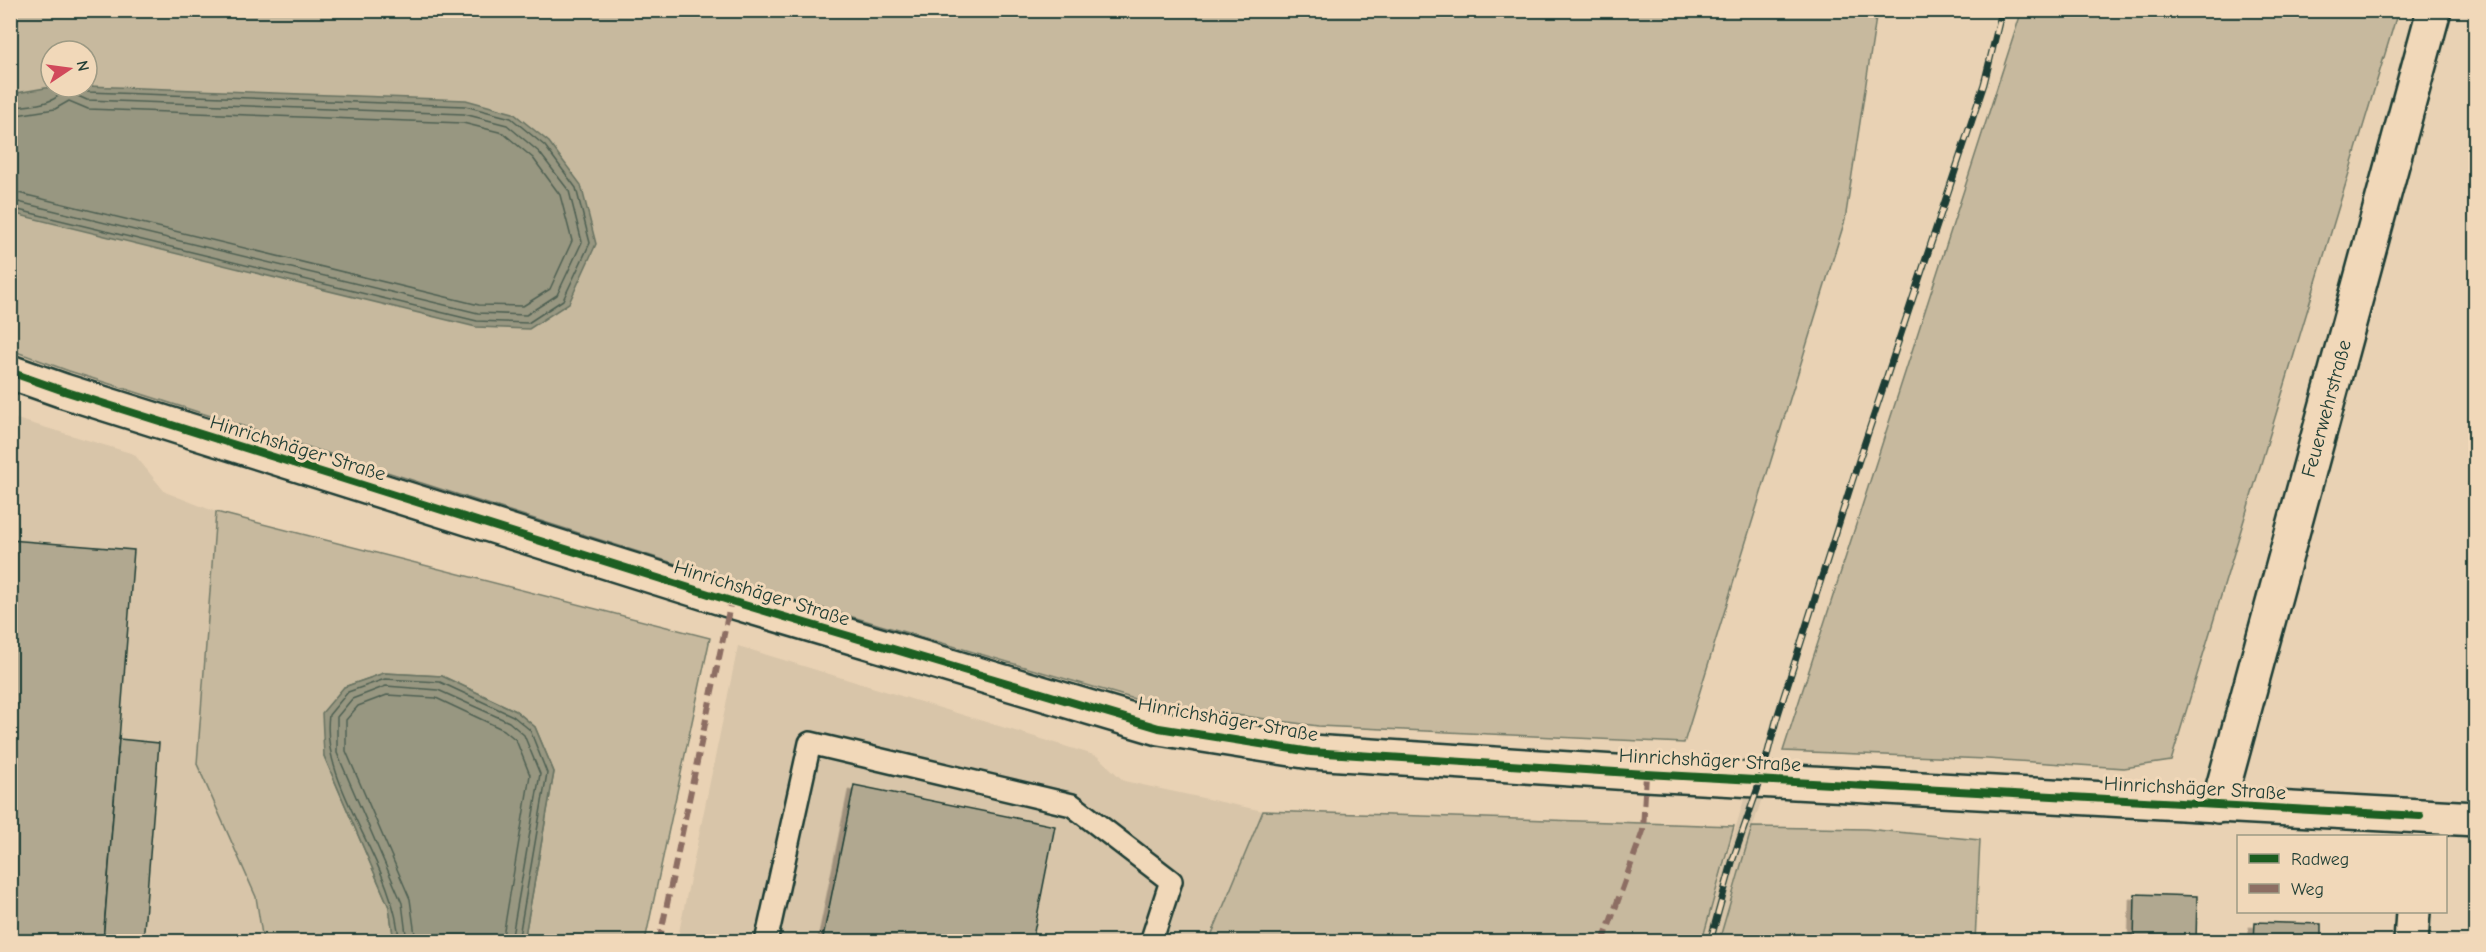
<svg xmlns="http://www.w3.org/2000/svg" width="2486" height="952" viewBox="0 0 2486 952" font-family="'Comic Neue',sans-serif">
  <style>
    .built { fill: #d8c5a9 }
    .green { fill: #c7b99e; stroke: #737b69; stroke-width: 1.5; fill-rule: evenodd }
    .water { fill: #989781; stroke: #687362; stroke-width: 1.5 }
    .lines { fill: none; stroke-linecap: round; stroke-linejoin: round }
    .shore { stroke: #4f6153; stroke-width: 1.5 }
    .building { fill: #b1a890; stroke: #1f3d34; stroke-width: 1.5; filter: url(#shadow) }
    .lane-casing { stroke: #1f3d34; stroke-width: 26 }
    .street-casing { stroke: #1f3d34; stroke-width: 38 }
    .secondary-casing { stroke: #1f3d34; stroke-width: 38 }
    .lane { stroke: #f1d8b9; stroke-width: 21 }
    .street { stroke: #f1d8b9; stroke-width: 33 }
    .secondary { stroke: #f1d8b9; stroke-width: 33 }
    .rail-casing { stroke: #1f3d34; stroke-width: 7 }
    .rail { stroke: #f1d8b9; stroke-width: 4.5; stroke-dasharray: 14; stroke-linecap: butt }
    .quiet { stroke: #8d6e63; stroke-width: 6; stroke-dasharray: 12 6; stroke-linecap: butt }
    .cycleway-casing { stroke: #f1d8b9; stroke-width: 11 }
    .cycleway { stroke: #1b5e20; stroke-width: 8 }
    .labels { text-anchor: middle; dominant-baseline: central; stroke-width: 6; stroke-linejoin: round; paint-order: stroke }
    .street-label { font-size: 20px; fill: #1f3d34; stroke: #f1d8b9 }
  </style>
  <defs>
    <filter id="shadow"><feDropShadow dx="-5.5" dy="5.5" stdDeviation="0" flood-color="#0004"/></filter>
  </defs>
  <rect width="100%" height="100%" fill="#e9d2b4"/>
  <filter id="ink" filterUnits="userSpaceOnUse"><feTurbulence type="fractalNoise" baseFrequency=".0167" numOctaves="2"/><feDisplacementMap in="SourceGraphic" scale="12" xChannelSelector="R" yChannelSelector="G"/><feConvolveMatrix kernelMatrix="1 2 1 2 8 2 1 2 1" color-interpolation-filters="sRGB"/></filter>
  <g filter="url(#ink)">
    <!-- built -->
    <g class="built">
      <polygon points="10,417 134,454 165,492 216,512 197,764 256,897 263,941 11,941"/>
      <polygon points="738,646 1097,756 1124,781 1263,811 1209,941 677,942"/>
      <polygon points="1745,796 1762,798 1733,888 1719,941 1702,942"/>
    </g>
    <!-- green -->
    <g class="green">
      <polygon points="2022,10 2398,11 2171,761 2124,768 1987,759 1783,751"/>
      <path d="M10 11H1877L1845 220 1684 743 1318 726 1152 704 736 583 69 371 11 350ZM51 51H87V87H51Z"/>
      <polygon points="216,512 710,638 645,941 524,941 554,772 535,727 516,711 442,676 384,673 344,687 324,756 389,907 394,941 263,941 256,897 197,764"/>
      <polygon points="1263,811 1734,826 1702,941 1209,941"/>
      <polygon points="1752,827 1866,829 1980,840 1975,941 1719,941"/>
    </g>
    <!-- water -->
    <g class="water">
      <polygon points="87,86 466,100 513,113 549,142 581,185 596,244 569,303 529,329 476,327 11,213 11,94 51,87"/>
      <polygon points="384,673 442,676 516,711 535,727 554,772 524,941 394,941 389,907 324,756 322,713 344,687"/>
    </g>
    <g class="lines">
      <!-- shore -->
      <g class="shore">
        <path d="M10 107C27 106 59 105 64 87"/>
        <polyline points="10,116 55,109 69,101 88,109 463,123 503,133 533,158 560,195 572,241 550,289 523,306 479,305 10,191"/>
        <polyline points="10,200 478,313 526,315 557,295 582,242 569,191 539,152 507,125 464,114 87,100 78,96 74,87"/>
        <polyline points="10,208 477,321 528,323 563,300 590,243 576,188 545,146 511,118 465,106 88,92 81,87"/>
        <path d="M399 942C396 865 319 786 329 715L348 692 385 679 440 682 513 716 530 730 547 773 518 942"/>
        <polyline points="407,942 402,903 337,753 337,717 352,699 386,686 438,690 509,722 524,735 540,774 511,942"/>
        <polyline points="416,942 410,899 346,751 346,720 358,706 387,695 436,698 504,730 516,740 530,775 502,942"/>
      </g>
    </g>
    <!-- building -->
    <g class="building">
      <polygon points="10,540 134,550 103,942 10,942"/>
      <polygon points="119,739 159,743 143,942 103,942"/>
      <polygon points="854,785 1055,826 1032,942 822,942"/>
      <polygon points="2135,894 2197,896 2196,942 2134,942"/>
      <polygon points="2255,922 2321,924 2321,942 2254,942"/>
    </g>
    <g class="lines">
      <!-- lane casing -->
      <g class="lane-casing">
        <polyline id="lane" points="766,942 810,743 1072,805 1171,881 1151,942"/>
      </g>
      <!-- street casing -->
      <g class="street-casing">
        <g id="street">
          <path id="s1" d="M2218 806 2434 10"/>
          <polyline points="2411,942 2413,912"/>
        </g>
      </g>
      <!-- secondary casing -->
      <g class="secondary-casing">
        <polyline id="secondary" points="10,372 64,391 731,601 1159,728 1311,752 1646,774 2476,819"/>
      </g>
      <!-- lane -->
      <use href="#lane" class="lane"/>
      <!-- street -->
      <use href="#street" class="street"/>
      <!-- secondary -->
      <use href="#secondary" class="secondary"/>
      <!-- rail casing -->
      <g class="rail-casing">
        <polyline id="rail" points="1710,942 1733,859 1761,779 1776,721 1858,463 1984,84 2002,10"/>
      </g>
      <!-- rail -->
      <use href="#rail" class="rail"/>
      <!-- quiet -->
      <g class="quiet">
        <polyline points="659,942 731,601"/>
        <polyline points="1603,942 1643,831 1646,774"/>
      </g>
      <!-- cycleway casing -->
      <g class="cycleway-casing">
        <polyline id="cycleway" points="10,372 64,391 731,601 1159,728 1311,752 1646,774 2420,816"/>
      </g>
      <!-- cycleway -->
      <use href="#cycleway" class="cycleway"/>
    </g>
  </g>
  <g class="labels">
    <!-- street labels -->
    <g class="street-label">
      <text stroke="none"><textPath href="#s1" startOffset="412">Feuerwehrstraße</textPath></text>
      <text transform="translate(298 448) rotate(17)">Hinrichshäger Straße</text>
      <text transform="translate(762 593) rotate(17)">Hinrichshäger Straße</text>
      <text transform="translate(1228 719) rotate(10)">Hinrichshäger Straße</text>
      <text transform="translate(1710 760) rotate(3)">Hinrichshäger Straße</text>
      <text transform="translate(2195 788) rotate(3)">Hinrichshäger Straße</text>
    </g>
  </g>
  <!-- margin -->
  <rect width="2486" height="952" fill="none" stroke="#f1d8b9" stroke-width="36"/>
  <rect x="18" y="18" width="2450" height="916" fill="none" stroke="#1f3d34" stroke-width="2" filter="url(#ink)"/>
  <!-- legend -->
  <rect x="2237" y="835" width="210" height="78" fill="#f1d8b9" stroke="#9d9a84" stroke-width="1.5"/>
  <rect x="2249" y="854" width="30" height="9" fill="#1b5e20" stroke="#9d9a84" stroke-width="1.5"/>
  <text x="2291" y="865" font-size="18" fill="#1f3d34">Radweg</text>
  <rect x="2249" y="884" width="30" height="9" fill="#8d6e63" stroke="#9d9a84" stroke-width="1.5"/>
  <text x="2291" y="895" font-size="18" fill="#1f3d34">Weg</text>
  <!-- north arrow -->
  <g transform="translate(69 69) rotate(77)"><circle r="28" fill="#f1d8b9" stroke="#9d9a84" stroke-width="1.5"/>
  <path d="M0-4.5L10 22L0 15L-10 22Z" fill="#d1495b"/>
  <text y="-9" font-size="16" font-weight="bold" text-anchor="middle" fill="#1f3d34">N</text>
  </g>
</svg>
